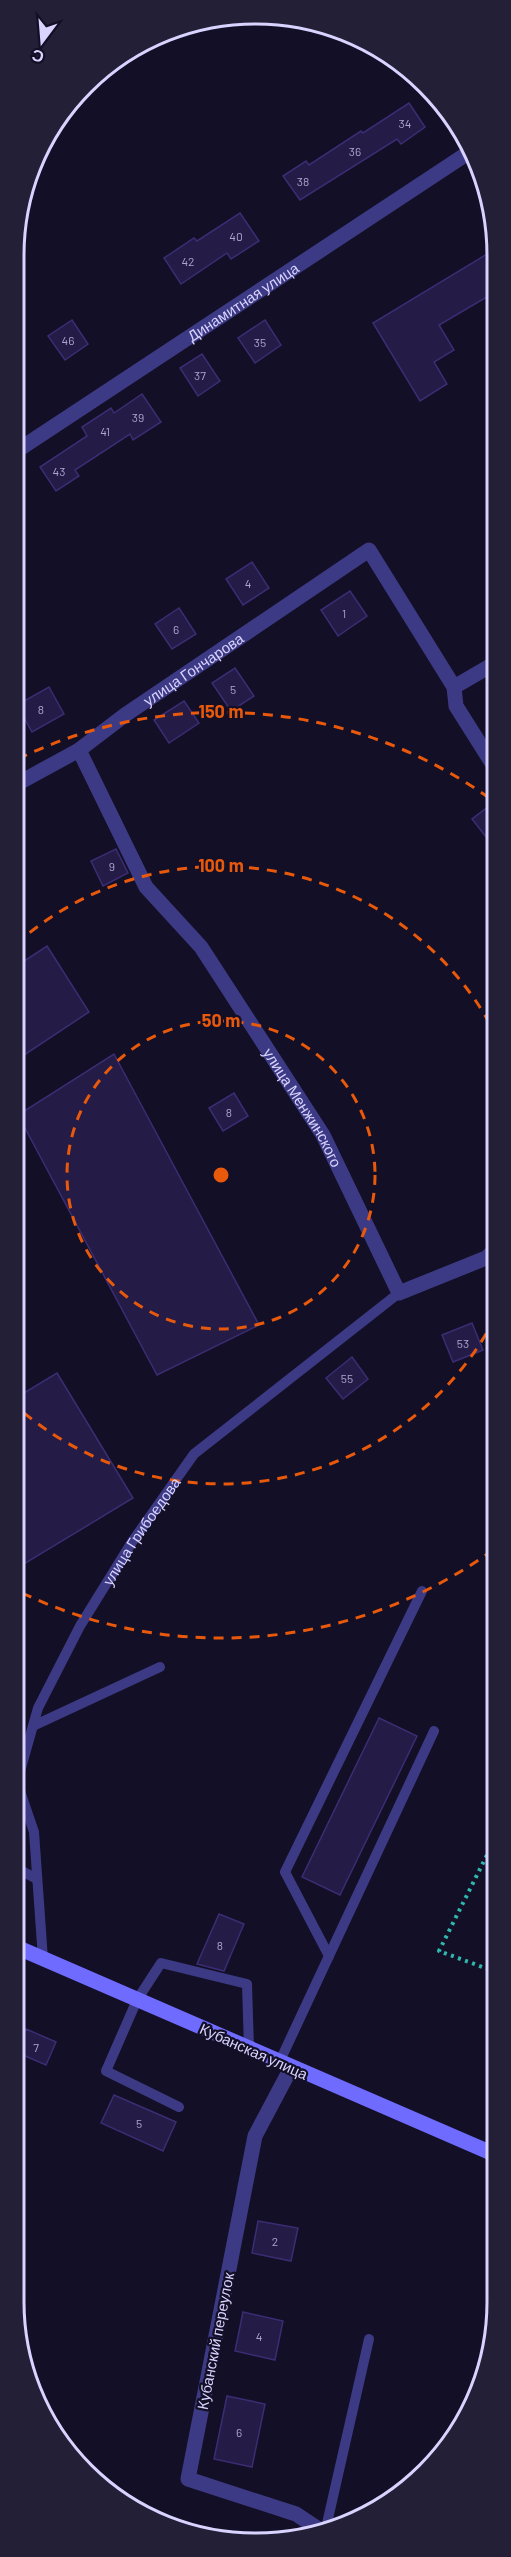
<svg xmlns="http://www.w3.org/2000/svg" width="511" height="2557" viewBox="0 0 511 2557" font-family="Barlow,sans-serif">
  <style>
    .building { fill: #241b47; stroke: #3b2d73; stroke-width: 1.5 }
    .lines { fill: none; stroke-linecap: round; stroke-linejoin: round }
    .path { stroke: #2fb8b0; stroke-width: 4; stroke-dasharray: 3 4.5; stroke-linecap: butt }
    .lane { stroke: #3d3a85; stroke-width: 10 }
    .street { stroke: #3d3a85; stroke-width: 15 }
    .secondary { stroke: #6f6bff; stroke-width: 15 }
    .ring { fill: none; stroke: #e8590c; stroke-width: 3; stroke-dasharray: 10 8 }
    .labels { text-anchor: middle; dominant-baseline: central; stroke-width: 4.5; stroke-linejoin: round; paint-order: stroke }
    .number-label { font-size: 12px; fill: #aca6d1 }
    .street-label { font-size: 15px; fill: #d9d4ff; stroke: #130f26 }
    .rim { fill: none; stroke: #d9d4ff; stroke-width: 3 }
    .centre { fill: #e8590c; stroke: #130f26; stroke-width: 3 }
    .ring-label { font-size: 18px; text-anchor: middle; font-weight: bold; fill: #e8590c; stroke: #130f26; stroke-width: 4.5; stroke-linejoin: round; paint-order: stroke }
  </style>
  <rect width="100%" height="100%" fill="#130f26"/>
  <!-- building -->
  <g class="building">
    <polygon points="409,103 425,127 401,144 397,139 300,200 283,176 306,161 309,165 361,131 363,133"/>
    <polygon points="240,213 259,241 231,259 227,253 181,284 164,258 194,238 197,241"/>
    <polygon points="497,248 497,291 439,325 454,350 434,362 447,384 420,401 373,323"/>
    <polygon points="72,320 88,344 65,360 48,336"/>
    <polygon points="265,320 281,345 255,363 238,338"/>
    <polygon points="202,354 220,381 198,396 180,368"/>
    <polygon points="142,394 161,422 133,440 130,434 75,470 79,476 56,491 40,467 87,436 82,427 111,408 114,413"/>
    <polygon points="252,562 269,588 243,605 226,579"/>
    <polygon points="350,591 367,616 338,636 321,610"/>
    <polygon points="179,608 196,634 172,649 155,624"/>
    <polygon points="235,668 254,696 231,711 212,683"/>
    <polygon points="49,687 64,714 32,732 17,705"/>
    <polygon points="184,701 199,723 169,743 154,720"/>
    <polygon points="497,800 497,851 472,819"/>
    <polygon points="116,849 128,873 103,886 91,861"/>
    <polygon points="47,946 89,1012 15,1061 15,967"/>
    <polygon points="114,1054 259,1325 157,1375 18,1115"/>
    <polygon points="234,1093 248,1116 223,1131 209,1108"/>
    <polygon points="472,1323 483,1350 453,1362 442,1335"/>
    <polygon points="352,1357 368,1379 343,1399 326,1378"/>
    <polygon points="57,1373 133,1498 14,1570 14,1399"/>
    <polygon points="379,1718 417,1736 340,1895 302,1877"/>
    <polygon points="219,1914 244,1924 224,1971 197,1964"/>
    <polygon points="26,2029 56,2042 46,2065 16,2052"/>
    <polygon points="114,2095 176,2122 163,2151 101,2123"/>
    <polygon points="258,2221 298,2228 291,2261 252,2253"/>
    <polygon points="243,2312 283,2321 275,2360 235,2351"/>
    <polygon points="227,2396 265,2404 252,2467 214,2459"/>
  </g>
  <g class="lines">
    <!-- path -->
    <polyline class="path" points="496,1972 439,1951 496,1837"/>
    <!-- lane -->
    <g class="lane">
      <polyline points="33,1726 160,1667"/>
      <polyline points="14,1867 37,1879"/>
      <polyline points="329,1956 285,1872 422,1591"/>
      <path id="s1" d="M43 1959 34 1832 17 1782 38 1708 80 1626 132 1542 194 1454 399 1293"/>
      <polyline points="279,2063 434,1731"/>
      <polyline points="179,2107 106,2071 137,2000 161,1963 247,1984 249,2049"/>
      <polyline points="325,2532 369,2339"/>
    </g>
    <!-- street -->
    <g class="street">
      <path id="s2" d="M15 452 471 151"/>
      <path id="s3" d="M79 750 146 887 201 947 323 1135 399 1293 486 1258 496 1249"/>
      <polyline points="497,771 456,706 454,687 497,662"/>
      <path id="s4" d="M15 785 79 750 125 715 369 550 454 687"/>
      <polyline points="291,2068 255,2136 188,2479 296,2514 323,2532"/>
    </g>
    <!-- secondary -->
    <polyline class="secondary" points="14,1946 496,2155"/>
  </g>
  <!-- distance rings -->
  <g class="ring">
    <circle cx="221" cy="1175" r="154"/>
    <path d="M495 1318A309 309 0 0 1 16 1406M16 944A309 309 0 0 1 496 1035"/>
    <path d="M493 1550A463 463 0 0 1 14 1589M18 759A463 463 0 0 1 496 803"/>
  </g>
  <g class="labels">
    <!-- number labels -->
    <g class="number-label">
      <text x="405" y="123">34</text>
      <text x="355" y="151">36</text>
      <text x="303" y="181">38</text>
      <text x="236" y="236">40</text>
      <text x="188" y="261">42</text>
      <text x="68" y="340">46</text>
      <text x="260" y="342">35</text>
      <text x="200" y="375">37</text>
      <text x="138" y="417">39</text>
      <text x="105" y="431">41</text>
      <text x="59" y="471">43</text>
      <text x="248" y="583">4</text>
      <text x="344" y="613">1</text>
      <text x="176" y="629">6</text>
      <text x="233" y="689">5</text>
      <text x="41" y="709">8</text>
      <text x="112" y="866">9</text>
      <text x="229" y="1112">8</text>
      <text x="463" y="1343">53</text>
      <text x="347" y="1378">55</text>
      <text x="220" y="1945">8</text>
      <text x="36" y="2047">7</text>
      <text x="139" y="2123">5</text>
      <text x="275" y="2241">2</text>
      <text x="259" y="2336">4</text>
      <text x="239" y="2432">6</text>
    </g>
    <!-- street labels -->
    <g class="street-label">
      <text stroke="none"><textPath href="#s2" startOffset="273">Динамитная улица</textPath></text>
      <text stroke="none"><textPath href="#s4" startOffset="213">улица Гончарова</textPath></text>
      <text stroke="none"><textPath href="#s3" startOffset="424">улица Менжинского</textPath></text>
      <text stroke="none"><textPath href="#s1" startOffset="462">улица Грибоедова</textPath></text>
      <text transform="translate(254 2051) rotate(24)">Кубанская улица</text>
      <text transform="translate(215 2341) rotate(-79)">Кубанский переулок</text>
    </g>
  </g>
  <!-- crop -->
  <path d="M0 0H511V2557H0ZM255 24H256A231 231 0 0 1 487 255V2302A231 231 0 0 1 256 2533H255A231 231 0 0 1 24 2302V255A231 231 0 0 1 255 24Z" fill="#231f37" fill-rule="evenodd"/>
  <path class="rim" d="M255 24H256A231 231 0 0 1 487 255V2302A231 231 0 0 1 256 2533H255A231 231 0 0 1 24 2302V255A231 231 0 0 1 255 24Z"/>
  <circle cx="221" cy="1175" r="9" class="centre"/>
  <g class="ring-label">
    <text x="221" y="718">150 m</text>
    <text x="221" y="872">100 m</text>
    <text x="221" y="1027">50 m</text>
  </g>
  <!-- north arrow -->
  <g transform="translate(42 42) rotate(196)" stroke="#130f26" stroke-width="4.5" paint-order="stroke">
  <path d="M0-4.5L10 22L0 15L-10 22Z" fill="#d9d4ff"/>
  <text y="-9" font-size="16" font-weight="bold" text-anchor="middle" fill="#d9d4ff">С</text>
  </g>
</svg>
